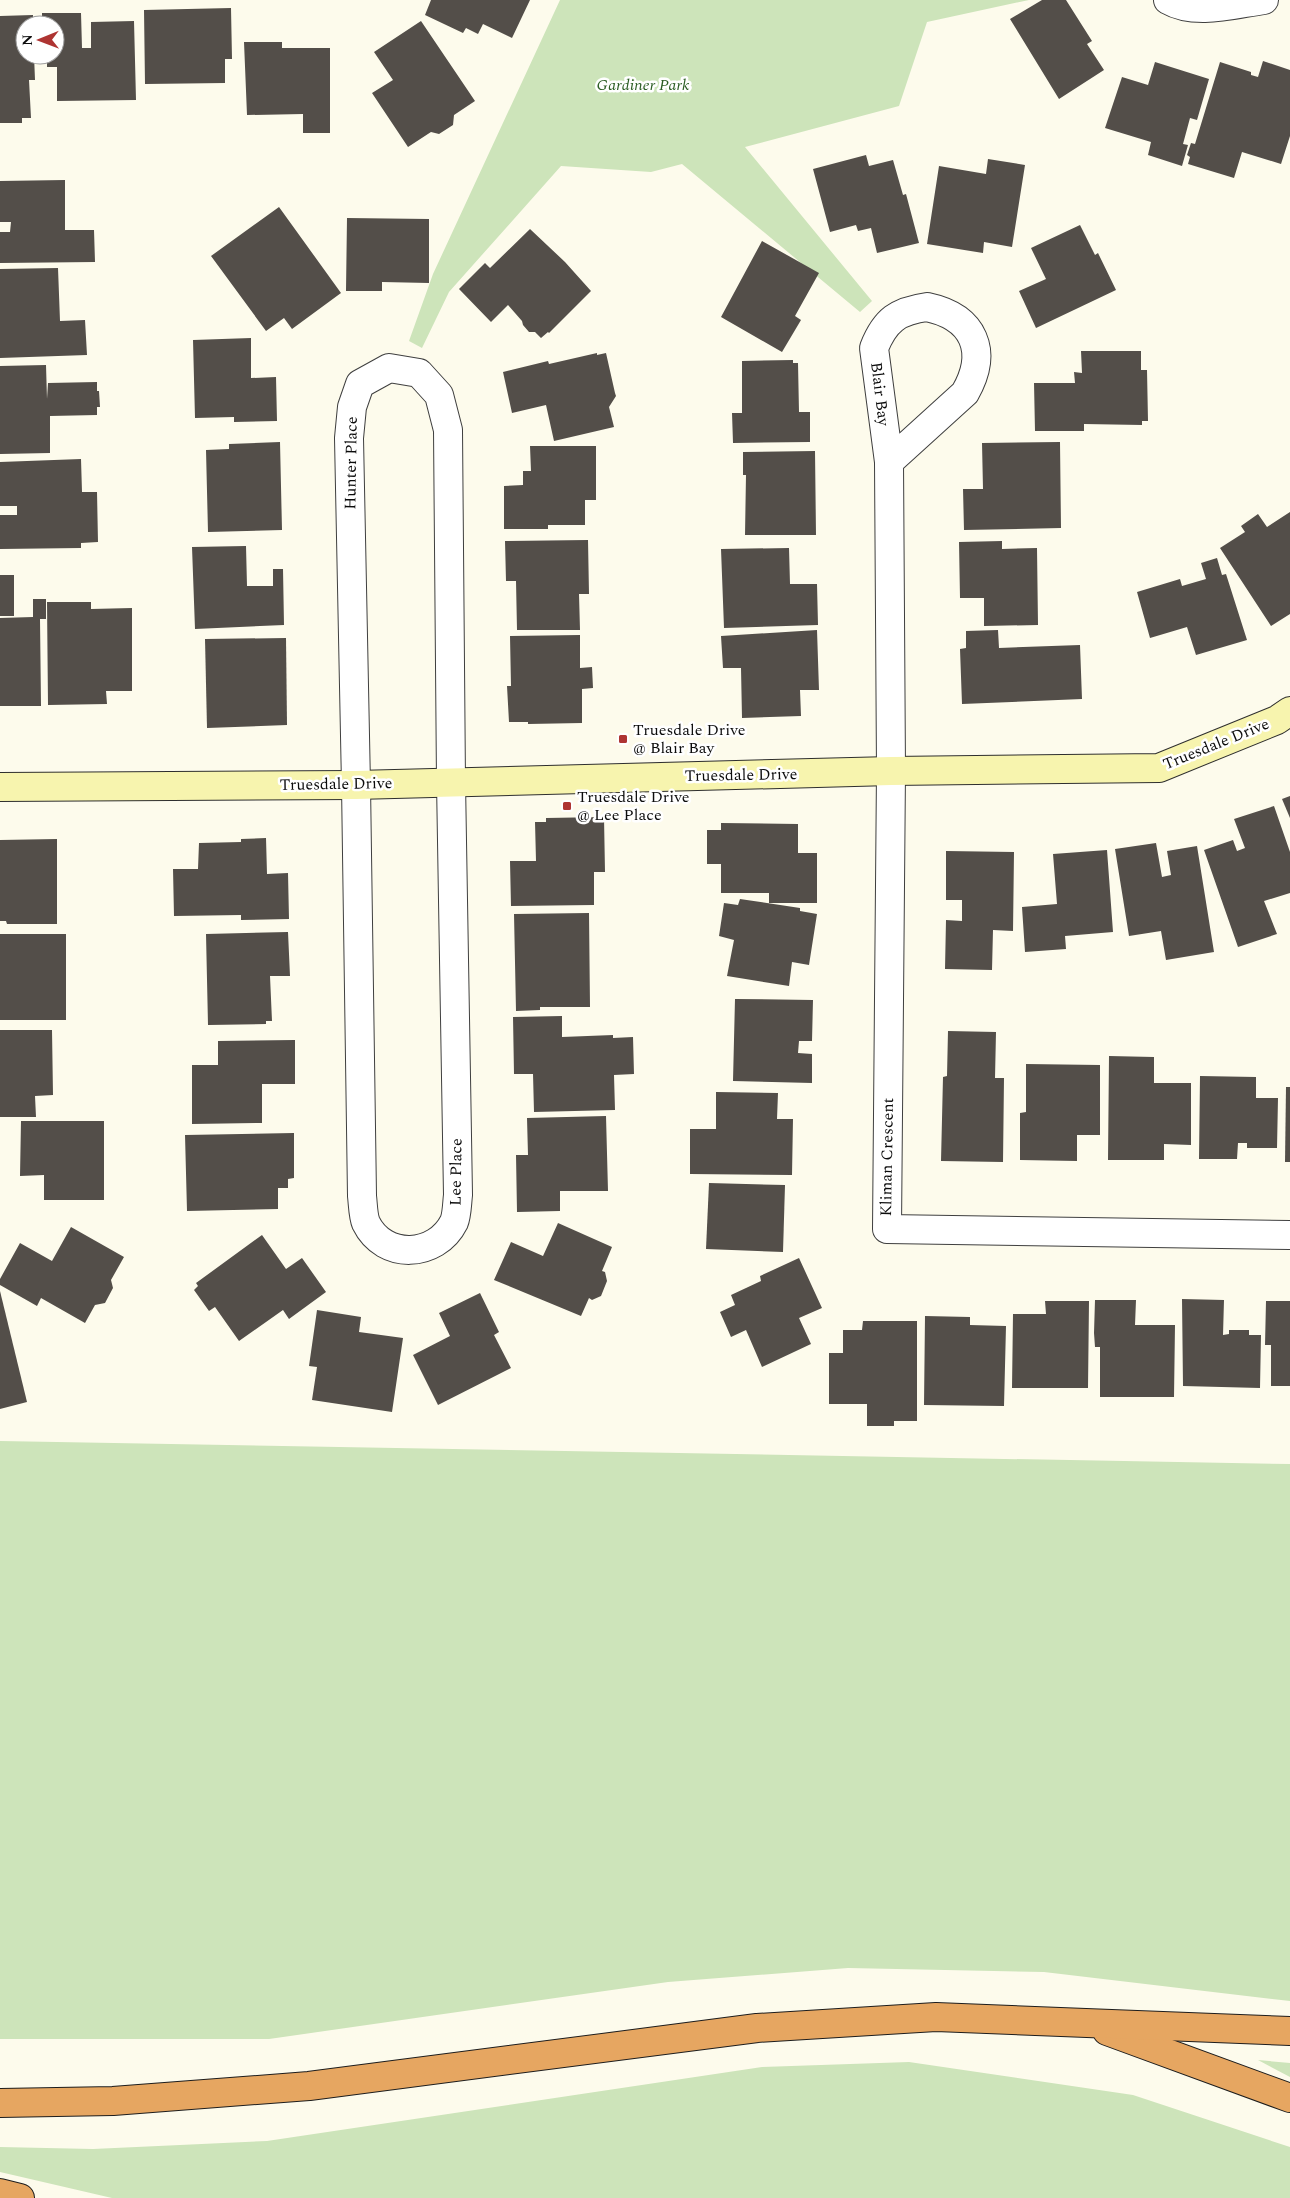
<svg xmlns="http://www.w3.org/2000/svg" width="1290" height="2198" viewBox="0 0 1290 2198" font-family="Spectral,serif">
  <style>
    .green { fill: #cde4ba }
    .building { fill: #534e49 }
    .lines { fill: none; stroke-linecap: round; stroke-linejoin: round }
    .street-casing { stroke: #3f3f3f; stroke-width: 30 }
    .secondary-casing { stroke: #2e2e2e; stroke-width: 30 }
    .highway-casing { stroke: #1d1d1d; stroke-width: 30 }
    .street { stroke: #fff; stroke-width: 28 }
    .secondary { stroke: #f7f4ae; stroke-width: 28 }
    .highway { stroke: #e6a661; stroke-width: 28 }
    .poi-dot { fill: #ae3432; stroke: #fff; stroke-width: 2 }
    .labels { text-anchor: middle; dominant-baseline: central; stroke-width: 5; stroke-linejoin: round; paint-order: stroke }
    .park-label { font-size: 16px; font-style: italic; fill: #2b5d23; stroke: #fff }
    .street-label { font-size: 16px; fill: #0c0c0c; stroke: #fff }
    .poi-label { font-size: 16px; fill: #0c0c0c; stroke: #fff; text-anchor: start }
  </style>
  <rect width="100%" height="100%" fill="#fdfbec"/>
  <!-- green -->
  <g class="green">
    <polygon points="560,0 1029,0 927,22 899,106 745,147 872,301 860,312 682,164 651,172 561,166 449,292 422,348 409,341 433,274"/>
    <polygon points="0,1441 1290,1464 1290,2001 1044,1972 848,1968 668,1982 269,2039 0,2039"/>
    <polygon points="1258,2060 1290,2063 1290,2077"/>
    <polygon points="909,2062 1133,2095 1290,2147 1290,2198 112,2198 0,2172 0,2147 93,2149 267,2141 762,2067"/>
  </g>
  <!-- building -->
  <g class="building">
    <polygon points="431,0 530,0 512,38 483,24 478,34 466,28 463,33 425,15"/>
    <polygon points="1042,0 1066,0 1092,41 1087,44 1104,70 1059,99 1010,19"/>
    <polygon points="231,8 232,59 225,59 225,83 145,84 144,10"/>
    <polygon points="42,13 81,13 82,48 91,48 91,22 134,21 136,100 57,101 57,67 47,67 47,55 55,55 55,25 42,25"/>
    <polygon points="33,15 33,25 25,25 25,55 34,55 35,80 29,80 31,118 22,118 22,123 0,123 0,16"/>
    <polygon points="421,21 475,101 454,115 453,125 439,134 431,132 408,147 372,93 393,80 374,52"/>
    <polygon points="244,42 282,42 282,48 330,48 330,133 303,133 303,114 247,115"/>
    <polygon points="1263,61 1290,70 1290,136 1281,164 1242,152 1234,178 1188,164 1190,157 1187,155 1191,143 1195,144 1220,62 1251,72 1251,75 1258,77"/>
    <polygon points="1155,62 1209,79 1197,120 1190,118 1183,144 1188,145 1182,166 1148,155 1151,142 1105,128 1122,77 1148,85"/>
    <polygon points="866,155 869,166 893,160 903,195 906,194 919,243 877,253 871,228 858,231 856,225 830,232 813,169"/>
    <polygon points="988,159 1025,165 1012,247 984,242 983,253 927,244 939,166 986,174"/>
    <polygon points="65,180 65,230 94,230 95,262 0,263 0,232 10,232 11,222 0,222 0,181"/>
    <polygon points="279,207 341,293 292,329 284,318 266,331 211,256"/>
    <polygon points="347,218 429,219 429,283 382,282 382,291 346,291"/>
    <polygon points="1080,225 1095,255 1098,253 1116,290 1036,328 1019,291 1046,279 1031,248"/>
    <polygon points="530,229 565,262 591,291 549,333 548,332 541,338 535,332 529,332 523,325 522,321 508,305 491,322 459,289 485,263 490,268"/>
    <polygon points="762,241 819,273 795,316 801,320 782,352 721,317"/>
    <polygon points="58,268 60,321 85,320 87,355 0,358 0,269"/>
    <polygon points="251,338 251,378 276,377 277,421 234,422 234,417 195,418 193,340"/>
    <polygon points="1081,351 1141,351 1141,370 1147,370 1148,421 1142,421 1142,425 1084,424 1084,431 1035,431 1034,383 1075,383 1074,372 1082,373"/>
    <polygon points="597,353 597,355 606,353 615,393 616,396 609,407 614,427 554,441 546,405 512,413 503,372 548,361 549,364"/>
    <polygon points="793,360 793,363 798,363 799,412 810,412 810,442 733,443 732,413 742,413 742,361"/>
    <polygon points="46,365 47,399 48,383 97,382 97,391 99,391 100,407 97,407 97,415 50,416 50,453 0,454 0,366"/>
    <polygon points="280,442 282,530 208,532 206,450 229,449 229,444"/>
    <polygon points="1060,442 1061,528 964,530 963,489 983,489 982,443"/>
    <polygon points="530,446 596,446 596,500 585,500 585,525 548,525 548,529 504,529 504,486 523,485 523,471 531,471"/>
    <polygon points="815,451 816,535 745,535 746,475 743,475 743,452"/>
    <polygon points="81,459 82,492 97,492 98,542 81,543 81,548 0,549 0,515 17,515 17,506 0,506 0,462"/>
    <polygon points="1290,512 1290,614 1271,626 1220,548 1245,532 1241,526 1258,514 1267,527"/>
    <polygon points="588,540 589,594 579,594 580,630 517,630 516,581 506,581 505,541"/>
    <polygon points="1002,541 1002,549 1037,548 1038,625 984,626 984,598 960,598 959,542"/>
    <polygon points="246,546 247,586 273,586 273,569 283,569 284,625 195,629 192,547"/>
    <polygon points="789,548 790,584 817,584 818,625 724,628 721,549"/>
    <polygon points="1217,558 1222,575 1226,574 1247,640 1196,655 1187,627 1150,638 1137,592 1180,579 1182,586 1206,579 1201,563"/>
    <rect x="0" y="575" width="14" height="41"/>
    <polygon points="33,599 46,599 46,619 40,619 41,706 0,706 0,618 33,617"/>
    <polygon points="47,602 91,602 91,609 132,608 132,691 106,691 107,704 48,705"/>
    <polygon points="817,630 819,690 800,690 801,716 742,718 741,668 723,668 721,636"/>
    <polygon points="998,630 999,648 1080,645 1082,699 962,704 960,649 966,648 966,631"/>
    <polygon points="580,635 580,668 592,667 593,688 582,689 582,723 528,724 528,722 509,722 507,686 511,686 510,636"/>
    <polygon points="286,638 287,725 207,728 205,639"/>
    <polygon points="1290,796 1290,818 1282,799"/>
    <polygon points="1274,806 1290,852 1290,893 1264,901 1277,934 1238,947 1204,850 1233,840 1237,851 1245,848 1234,819"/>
    <polygon points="604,817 605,872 594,872 594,905 511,906 510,861 536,861 535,822 546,822 546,818"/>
    <polygon points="721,823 798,824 798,853 817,853 817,903 769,903 769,893 721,893 721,864 707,864 707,830 721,830"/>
    <polygon points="266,838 267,874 288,873 289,919 241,920 241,915 174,916 173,869 198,869 199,843 241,842 241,839"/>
    <polygon points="57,839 57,924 7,924 6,921 0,921 0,840"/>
    <polygon points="1156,843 1162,877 1171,875 1167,851 1197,846 1214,952 1166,960 1161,931 1129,936 1115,849"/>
    <polygon points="1107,850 1113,932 1065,936 1066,949 1025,952 1022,907 1057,904 1053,854"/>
    <polygon points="946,851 1014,852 1013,931 993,930 992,970 945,969 946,920 962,921 962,900 946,900"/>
    <polygon points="740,899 800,908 800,911 817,914 809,965 792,962 789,986 727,976 734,940 719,936 724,903 738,905"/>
    <polygon points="589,913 590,1007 540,1007 540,1010 516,1011 514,914"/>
    <polygon points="288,932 290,976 270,976 272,1021 266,1021 266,1024 208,1025 206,934"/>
    <rect x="0" y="934" width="66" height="86"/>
    <polygon points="735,999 813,1000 812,1041 799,1041 798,1053 812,1054 812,1083 733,1081"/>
    <polygon points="562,1016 562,1037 613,1035 613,1038 633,1037 634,1074 614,1075 615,1110 534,1112 533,1074 514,1074 513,1017"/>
    <polygon points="0,1030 52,1030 53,1095 35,1096 36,1117 0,1117"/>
    <polygon points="948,1031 996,1032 995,1078 1004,1078 1003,1162 941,1161 943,1077 947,1076"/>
    <polygon points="295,1040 295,1084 262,1084 262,1123 192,1124 192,1065 218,1065 218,1041"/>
    <polygon points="1109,1056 1154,1057 1154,1083 1191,1083 1191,1145 1164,1144 1164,1160 1108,1160"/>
    <polygon points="1026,1064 1100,1065 1100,1135 1077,1135 1077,1161 1020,1160 1020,1113 1026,1112"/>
    <polygon points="1200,1076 1256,1077 1256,1098 1278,1098 1277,1148 1247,1148 1247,1143 1238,1143 1237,1159 1199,1159"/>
    <polygon points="1286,1087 1290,1087 1290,1162 1285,1162"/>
    <polygon points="716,1092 778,1093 777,1119 793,1119 792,1175 690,1174 690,1129 716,1129"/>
    <polygon points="606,1116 608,1191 560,1191 560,1211 517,1212 516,1155 528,1155 527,1118"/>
    <polygon points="21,1121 104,1121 104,1200 44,1200 44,1175 20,1176"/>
    <polygon points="294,1133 294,1178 288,1179 288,1188 278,1188 278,1209 187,1211 185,1135"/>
    <polygon points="709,1183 785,1185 783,1252 706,1249"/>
    <polygon points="558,1223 612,1247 602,1271 605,1272 607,1281 601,1296 592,1300 589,1298 581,1316 494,1280 511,1242 543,1256"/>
    <polygon points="71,1227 124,1257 111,1280 113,1288 105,1303 95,1305 85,1323 41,1298 37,1306 0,1285 0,1279 20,1243 52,1261"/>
    <polygon points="262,1235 286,1269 302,1258 326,1292 289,1319 283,1310 239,1341 215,1307 209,1311 194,1290 198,1286 196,1283"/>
    <polygon points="799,1258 822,1308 799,1318 811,1344 762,1367 746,1330 731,1337 720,1312 735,1305 731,1295 761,1281 760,1276"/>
    <polygon points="0,1291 27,1402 0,1409"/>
    <polygon points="480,1293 499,1332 494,1335 511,1368 438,1405 413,1355 450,1336 439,1313"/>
    <polygon points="1182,1299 1224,1300 1223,1335 1229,1334 1229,1330 1249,1330 1249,1335 1261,1335 1260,1388 1183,1386"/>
    <polygon points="1095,1300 1136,1300 1135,1325 1175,1325 1174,1397 1100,1397 1100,1347 1095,1347 1094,1333"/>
    <polygon points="1045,1301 1089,1301 1088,1388 1012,1388 1013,1314 1046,1314"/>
    <polygon points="1266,1301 1290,1301 1290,1386 1271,1386 1271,1345 1265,1345"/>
    <polygon points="317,1310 361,1317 359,1332 403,1338 392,1412 312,1400 317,1367 309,1366"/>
    <polygon points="925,1316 970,1317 970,1325 1006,1326 1004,1406 924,1405"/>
    <polygon points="863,1321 917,1321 917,1421 894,1421 894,1426 867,1426 867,1404 829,1404 829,1353 843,1353 843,1330 862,1330"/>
  </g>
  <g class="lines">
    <!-- street casing -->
    <g class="street-casing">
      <g id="street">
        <path d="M1168 0C1196 16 1234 4 1264 0"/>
        <path d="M927 307C974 317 989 351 965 393L889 462 874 348C885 320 898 311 927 307Z"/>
        <path d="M389 368 419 373 439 395 448 430 451 782 458 1195C457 1203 457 1215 454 1222 436 1258 384 1260 366 1223 363 1216 363 1204 362 1196L356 785 349 438 352 407 360 384Z"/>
        <polyline points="889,462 891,771 887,1229 1290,1235"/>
      </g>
    </g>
    <!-- secondary casing -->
    <g class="secondary-casing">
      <polyline id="secondary" points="0,787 356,785 891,771 1159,768 1277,720 1290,711"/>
    </g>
    <!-- highway casing -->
    <g class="highway-casing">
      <g id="highway">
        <polyline points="1107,2031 1290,2098"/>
        <polyline points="0,2103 113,2101 309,2086 757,2028 936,2017 1290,2031"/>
        <polyline points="0,2193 20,2198"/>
      </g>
    </g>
    <!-- street -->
    <use href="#street" class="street"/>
    <!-- secondary -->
    <use href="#secondary" class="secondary"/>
    <!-- highway -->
    <use href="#highway" class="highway"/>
  </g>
  <!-- markers -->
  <g class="poi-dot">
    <rect x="618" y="734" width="10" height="10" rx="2.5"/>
    <rect x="562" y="801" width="10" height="10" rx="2.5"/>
  </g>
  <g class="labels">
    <!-- park labels -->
    <g class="park-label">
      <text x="643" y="85">Gardiner Park</text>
    </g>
    <!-- street labels -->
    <g class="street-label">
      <text transform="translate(880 394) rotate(83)">Blair Bay</text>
      <text transform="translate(351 463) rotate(-89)">Hunter Place</text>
      <text transform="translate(1216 744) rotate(-22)">Truesdale Drive</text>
      <text transform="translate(741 775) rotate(-1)">Truesdale Drive</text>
      <text transform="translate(336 784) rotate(-1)">Truesdale Drive</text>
      <text transform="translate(887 1157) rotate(-89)">Kliman Crescent</text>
      <text transform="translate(456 1172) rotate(-89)">Lee Place</text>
    </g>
    <!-- poi labels -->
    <g class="poi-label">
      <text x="633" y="730">Truesdale Drive<tspan x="633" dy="18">@ Blair Bay</tspan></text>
      <text x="577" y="797">Truesdale Drive<tspan x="577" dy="18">@ Lee Place</tspan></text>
    </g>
  </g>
  <!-- north arrow -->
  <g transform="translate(40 40) rotate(269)"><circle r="24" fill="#ffffff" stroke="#9e9e9e"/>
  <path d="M0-4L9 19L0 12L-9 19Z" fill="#ae3432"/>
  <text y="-8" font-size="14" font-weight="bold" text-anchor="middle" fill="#0c0c0c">N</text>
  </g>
</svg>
